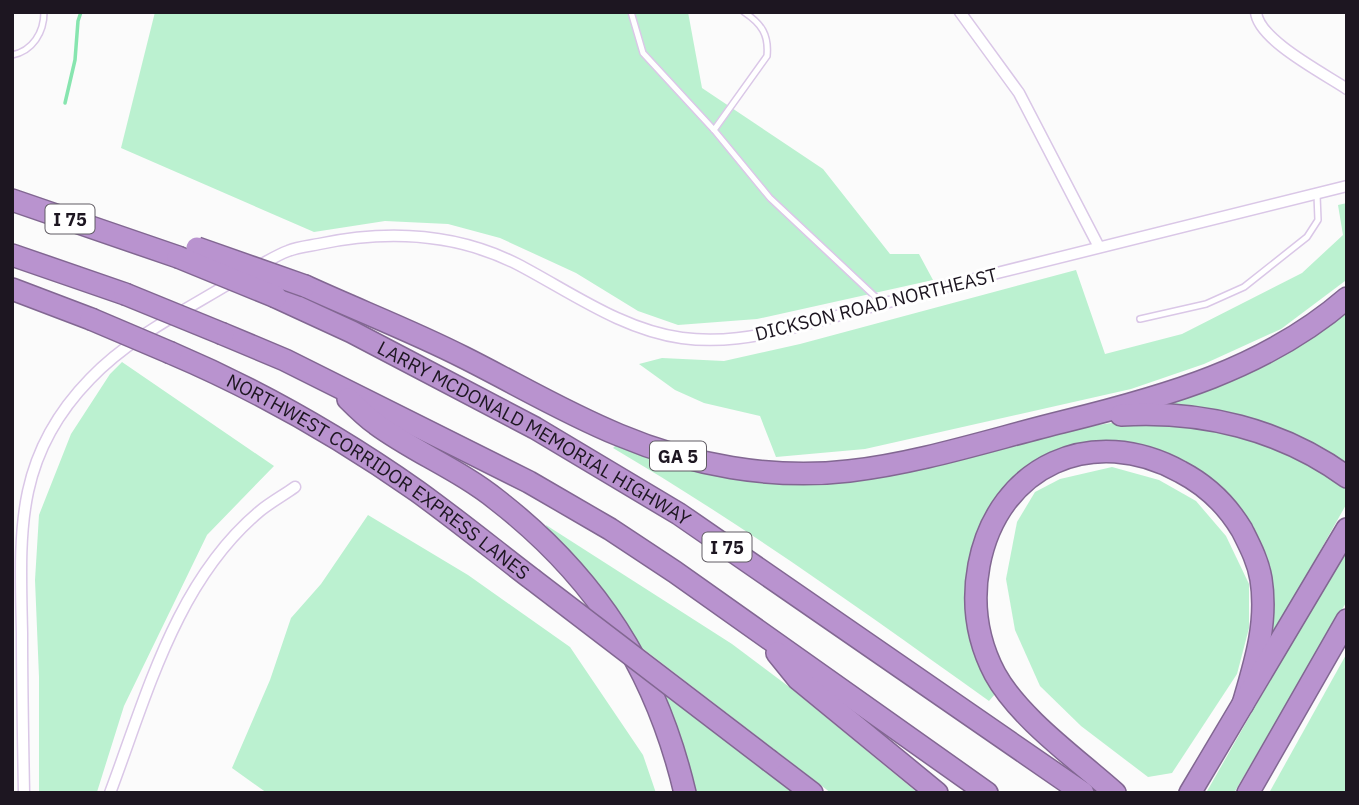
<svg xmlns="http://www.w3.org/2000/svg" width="1359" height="805" viewBox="0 0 1359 805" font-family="'IBM Plex Sans',sans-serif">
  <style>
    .green { fill: #bbf1d0 }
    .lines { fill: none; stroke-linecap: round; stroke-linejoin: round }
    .stream { stroke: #87e5af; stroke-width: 3.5 }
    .lane-casing { stroke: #dac7e7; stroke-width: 8 }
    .street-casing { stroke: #dac7e7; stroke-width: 13 }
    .highway-casing { stroke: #826792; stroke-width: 24 }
    .lane { stroke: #fff; stroke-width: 5 }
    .street { stroke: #fff; stroke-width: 10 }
    .highway { stroke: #b993cf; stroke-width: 21 }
    .highway-bridge-casing { stroke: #826792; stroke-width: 24; stroke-linecap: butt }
    .highway-bridge { stroke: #b993cf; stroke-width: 21 }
    .labels { text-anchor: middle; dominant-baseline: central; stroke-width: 6; stroke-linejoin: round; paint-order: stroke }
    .shield { fill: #fff; stroke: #615c64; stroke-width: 2 }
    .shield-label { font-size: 18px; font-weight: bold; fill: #1d1621 }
    .street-label { font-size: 19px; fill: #1d1621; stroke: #fff }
  </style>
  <rect width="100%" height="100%" fill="#fbfbfb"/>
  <!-- green -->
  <g class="green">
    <polygon points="155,12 688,12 702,88 823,169 890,254 919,254 933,280 757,319 678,325 638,311 576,273 500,238 448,224 385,221 314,232 121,148"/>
    <polygon points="1347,203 1345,281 1281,329 1204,364 1131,389 865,449 776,457 760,416 704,403 675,390 639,364 662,358 724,361 800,344 1076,270 1105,354 1182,334 1302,273 1343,235 1338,205"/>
    <path d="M1347 309V464C1292 428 1229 405 1163 405Z"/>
    <polygon points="122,362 274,466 207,535 124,706 97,792 39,793 39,677 35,580 39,515 71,434 110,374"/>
    <path d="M1118 422 1192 423 1275 444 1347 487V503L1274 633H1271V610L1206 477 1179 460 1155 450 1126 443 1104 442 1077 444 1052 454 1013 480 990 507 977 535 968 566 996 693 989 701C866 613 744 525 613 448L616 445 673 466 745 479Z"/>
    <polygon points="1112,467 1159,480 1196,501 1226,536 1249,584 1249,628 1237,674 1172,773 1148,777 1081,726 1040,686 1015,630 1006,579 1017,522 1035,492 1060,479"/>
    <polygon points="368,515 468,575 570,647 643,755 656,793 267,793 232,768 270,680 291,618 321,584"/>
    <polygon points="546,525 732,644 788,686 918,793 831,793 637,644 590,576 547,529"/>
    <polygon points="1347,545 1347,601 1234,793 1206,793"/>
    <polygon points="1347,653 1347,793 1269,793"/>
    <polygon points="663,691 795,793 690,793"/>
  </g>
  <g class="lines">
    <!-- stream -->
    <polyline class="stream" points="65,103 75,60 78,21 81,12"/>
    <!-- lane casing -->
    <g class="lane-casing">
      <g id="lane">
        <polyline points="631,12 643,53 714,130 770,198 882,303"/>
        <path d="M12 55C33 51 44 32 44 12"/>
        <path d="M714 130 767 56C769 35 762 24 744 12"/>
        <polyline points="1140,319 1206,304 1244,287 1307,237 1318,220 1317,195"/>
      </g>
    </g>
    <!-- street casing -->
    <g class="street-casing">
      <g id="street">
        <polyline points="960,12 1019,93 1099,247"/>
        <path d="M1256 12C1258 40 1325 74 1347 89"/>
        <path d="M255 268C266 262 277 255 288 251 298 247 309 246 319 244 386 230 455 233 517 264 569 291 622 330 682 338 720 343 755 337 792 328L993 274 1347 186"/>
        <path d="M24 793C23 739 22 686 22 633 20 533 14 457 90 379 130 337 186 310 235 280"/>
        <path d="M110 793C147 695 176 581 260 511 271 502 284 495 295 487"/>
      </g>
    </g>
    <!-- highway casing -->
    <g class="highway-casing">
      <g id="highway">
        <polyline points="12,200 178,257"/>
        <polyline points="12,255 125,294"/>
        <path d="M305 286C357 310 412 331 463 357 515 383 565 413 619 435 690 465 772 480 849 471 920 463 993 439 1062 422 1164 397 1265 369 1347 298"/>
        <polyline points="12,289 91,319"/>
        <path id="s1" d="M276 297 352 332 535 428 679 514 1083 793"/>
        <polyline points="223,334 285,360 529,482 610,529 675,572 987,793"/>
        <path id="s2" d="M171 353C258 390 340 437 417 491 456 519 494 550 532 579"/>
        <path d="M348 399C357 408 366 417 376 424 414 452 460 470 497 500 596 577 656 670 685 793"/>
        <path d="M1121 415C1201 410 1281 429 1347 477"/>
        <polyline points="777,653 798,679 937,793"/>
        <polyline points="770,761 812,793"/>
        <path d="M1115 793C1077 759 1019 718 995 674 977 640 972 602 979 565 998 465 1093 423 1181 472 1206 485 1227 505 1242 530 1250 546 1258 561 1261 579 1268 623 1255 663 1243 704"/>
        <polyline points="1190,793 1347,529"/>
        <polyline points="1248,793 1347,620"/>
      </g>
    </g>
    <!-- lane -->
    <use href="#lane" class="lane"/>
    <!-- street -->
    <use href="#street" class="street"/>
    <!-- highway -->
    <use href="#highway" class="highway"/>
    <!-- highway-bridge casing -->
    <g class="highway-bridge-casing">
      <g id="highway-bridge">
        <polyline points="197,248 305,286"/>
        <polyline points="178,257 276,297"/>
        <polyline points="125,294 223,334"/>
        <polyline points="91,319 171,353"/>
        <polyline points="532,579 770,761"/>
      </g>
    </g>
    <!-- highway-bridge -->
    <use href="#highway-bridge" class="highway-bridge"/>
  </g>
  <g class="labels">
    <!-- shield labels -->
    <g class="shield">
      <rect x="45.5" y="204.5" width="49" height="29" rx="5"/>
      <rect x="650" y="441.5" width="56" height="29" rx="5"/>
      <rect x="702.5" y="532.5" width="49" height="29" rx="5"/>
    </g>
    <g class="shield-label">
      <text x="70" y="219">I 75</text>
      <text x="678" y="456">GA 5</text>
      <text x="727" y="547">I 75</text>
    </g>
    <!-- street labels -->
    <g class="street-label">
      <text transform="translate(876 304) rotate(-14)">DICKSON ROAD NORTHEAST</text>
      <text stroke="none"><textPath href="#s1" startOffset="292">LARRY MCDONALD MEMORIAL HIGHWAY</textPath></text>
      <text stroke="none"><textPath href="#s2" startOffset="242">NORTHWEST CORRIDOR EXPRESS LANES</textPath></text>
    </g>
  </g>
  <!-- border -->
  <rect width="1359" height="805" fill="none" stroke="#1d1621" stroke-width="28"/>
</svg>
